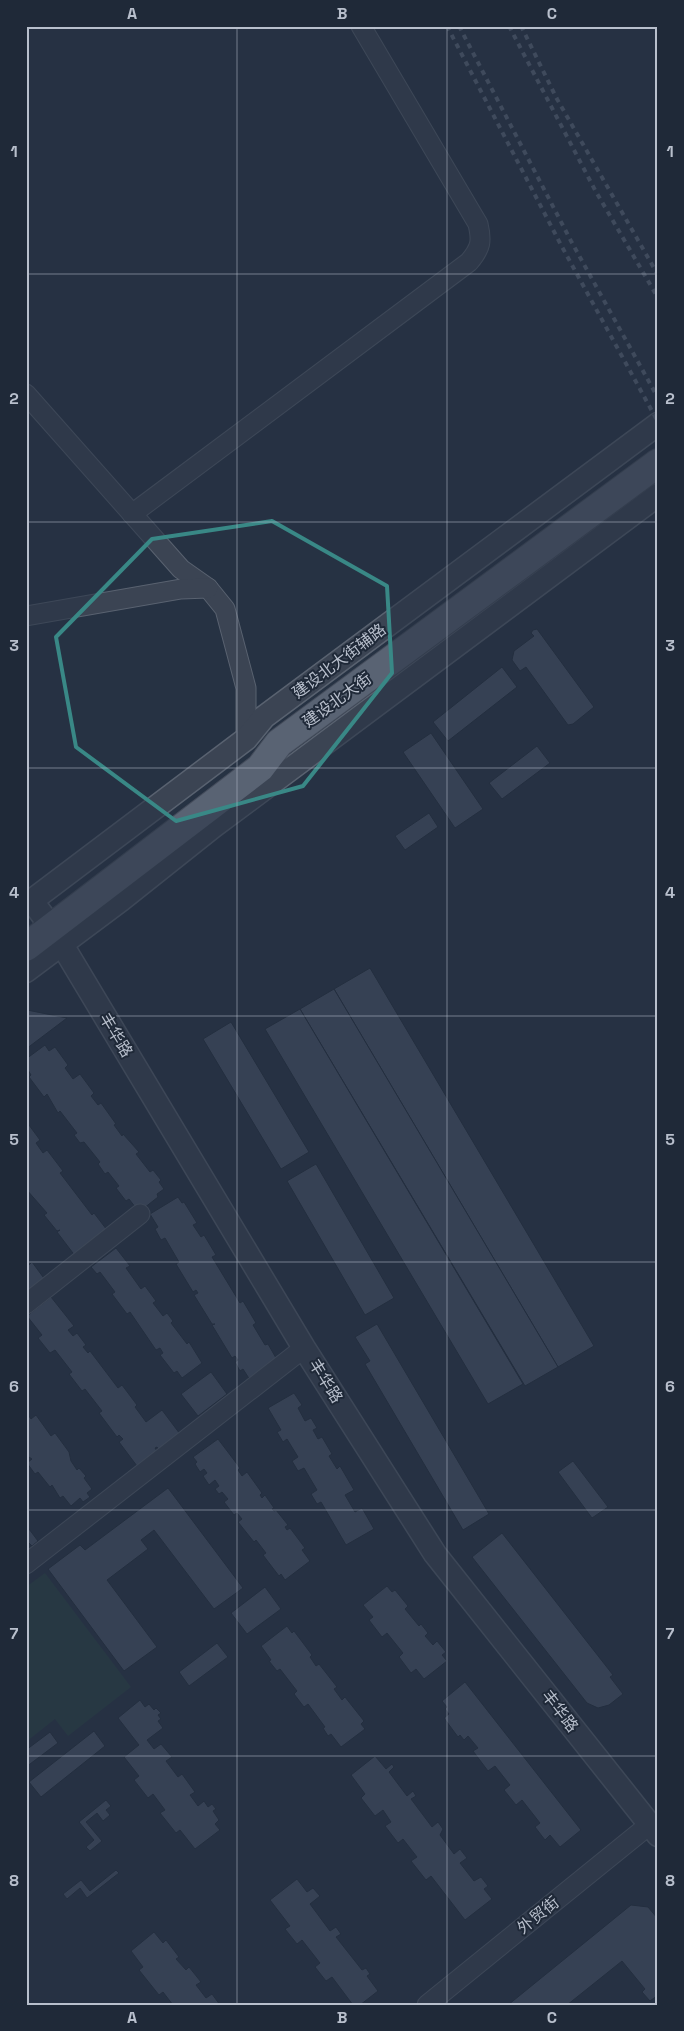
<svg xmlns="http://www.w3.org/2000/svg" width="684" height="2031" viewBox="0 0 684 2031" font-family="'Space Grotesk','Noto Sans SC',sans-serif">
  <style>
    .green { fill: #294044 }
    .building { fill: #4a5669; stroke: #212b3a }
    .lines { fill: none; stroke-linecap: round; stroke-linejoin: round }
    .minor-casing { stroke: #596270; stroke-width: 21 }
    .tertiary-casing { stroke: #596270; stroke-width: 25 }
    .primary-casing { stroke: #454d5c; stroke-width: 30 }
    .minor { stroke: #3b4453; stroke-width: 19 }
    .tertiary { stroke: #3b4453; stroke-width: 22 }
    .primary { stroke: #596373; stroke-width: 28 }
    .rail { stroke: #5d687a; stroke-width: 4; stroke-dasharray: 5 5; stroke-linecap: butt }
    .marked { fill: none; stroke: #398886; stroke-width: 4; stroke-linejoin: round }
    .grid { fill: none; stroke: #b8bfcc; stroke-width: 1; stroke-opacity: 0.55 }
    .labels { text-anchor: middle; dominant-baseline: central; stroke-width: 4; stroke-linejoin: round; paint-order: stroke }
    .street-label { font-size: 16px; fill: #b8bfcc; stroke: #1f2938 }
    .neatline { fill: none; stroke: #b8bfcc; stroke-width: 2 }
    .grid-label { font-size: 16px; text-anchor: middle; font-weight: bold; fill: #b8bfcc }
  </style>
  <rect width="100%" height="100%" fill="#263243"/>
  <!-- green -->
  <polygon class="green" points="45,1573 131,1687 68,1736 55,1719 26,1742 26,1587"/>
  <!-- building -->
  <g class="building">
    <polygon points="537,629 594,707 573,724 568,725 526,667 520,671 512,660 514,651 534,636 531,633 533,630"/>
    <polygon points="502,667 517,687 448,741 433,722"/>
    <polygon points="431,733 483,809 455,828 403,752"/>
    <polygon points="537,746 550,763 502,799 489,783"/>
    <polygon points="429,813 438,827 405,850 395,836"/>
    <polygon points="370,968 594,1346 558,1367 334,989"/>
    <polygon points="334,989 558,1367 525,1386 300,1009"/>
    <polygon points="300,1009 523,1384 488,1404 265,1029"/>
    <polygon points="26,1010 27,1010 67,1018 26,1049"/>
    <polygon points="231,1022 309,1152 281,1169 203,1039"/>
    <polygon points="45,1045 49,1051 55,1047 68,1065 65,1068 73,1079 80,1074 94,1093 91,1096 98,1105 101,1103 116,1124 114,1125 122,1136 123,1134 139,1152 136,1154 150,1172 153,1170 161,1180 159,1182 164,1189 157,1194 158,1197 139,1212 129,1199 126,1201 116,1188 119,1186 108,1172 105,1174 98,1164 100,1162 84,1142 80,1143 74,1135 77,1133 60,1111 58,1113 47,1094 44,1097 29,1077 31,1075 28,1070 26,1071 26,1059"/>
    <polygon points="26,1121 40,1140 36,1143 43,1153 47,1150 63,1171 60,1173 92,1215 94,1213 110,1234 79,1261 57,1232 60,1230 57,1231 44,1215 47,1213 26,1189"/>
    <polygon points="316,1164 394,1298 365,1315 287,1181"/>
    <polygon points="178,1197 182,1203 184,1202 197,1223 193,1225 201,1237 204,1235 216,1255 212,1257 240,1303 243,1301 256,1323 253,1325 265,1345 268,1344 276,1358 273,1360 276,1364 250,1380 243,1369 240,1371 235,1362 238,1360 235,1356 232,1358 212,1325 215,1324 212,1324 194,1295 198,1293 196,1290 193,1292 176,1264 179,1262 165,1238 161,1240 155,1229 158,1227 150,1214"/>
    <polygon points="116,1248 130,1266 126,1268 141,1289 145,1286 156,1301 153,1303 163,1316 167,1313 173,1321 171,1323 187,1344 189,1342 202,1363 182,1378 177,1371 174,1373 160,1355 163,1353 160,1348 156,1350 130,1312 127,1314 112,1294 115,1292 100,1272 97,1274 91,1267"/>
    <polygon points="26,1261 29,1265 32,1262 46,1281 26,1296"/>
    <polygon points="51,1297 74,1326 68,1330 73,1336 77,1333 86,1345 83,1347 88,1353 90,1351 118,1388 122,1385 137,1405 135,1407 146,1422 162,1410 180,1434 159,1450 157,1447 155,1448 157,1451 137,1466 119,1442 123,1439 119,1435 117,1437 99,1413 102,1411 85,1389 82,1391 69,1374 72,1372 55,1350 50,1353 38,1338 42,1335 27,1316"/>
    <polygon points="377,1324 489,1514 463,1530 365,1364 370,1361 355,1337"/>
    <polygon points="211,1372 227,1394 198,1416 181,1394"/>
    <polygon points="294,1393 302,1405 298,1408 305,1421 311,1418 317,1428 313,1430 318,1439 322,1437 332,1454 329,1456 337,1469 340,1466 354,1490 345,1495 355,1512 362,1508 374,1529 346,1545 321,1502 317,1504 311,1494 317,1490 304,1468 298,1471 292,1461 298,1457 287,1439 283,1442 277,1432 281,1430 268,1408"/>
    <polygon points="26,1412 31,1419 36,1415 51,1436 55,1433 69,1452 71,1461 77,1470 79,1468 86,1476 84,1478 92,1489 87,1493 90,1497 83,1502 80,1498 71,1506 63,1496 60,1498 52,1485 50,1487 38,1472 35,1474 27,1463 32,1459 26,1455"/>
    <polygon points="218,1439 240,1468 238,1470 242,1476 247,1472 262,1493 260,1495 262,1498 265,1495 274,1508 272,1509 274,1511 276,1510 288,1525 285,1527 287,1530 290,1528 305,1548 302,1550 310,1561 285,1580 281,1574 279,1576 263,1555 266,1553 256,1540 254,1542 238,1522 242,1519 237,1513 234,1515 224,1502 228,1499 222,1492 219,1494 215,1489 219,1486 215,1480 209,1485 203,1476 207,1473 204,1469 200,1472 195,1464 197,1462 193,1457"/>
    <polygon points="573,1461 608,1507 592,1518 558,1472"/>
    <polygon points="168,1488 243,1588 214,1609 154,1530 141,1540 148,1549 107,1580 157,1647 124,1671 48,1569 80,1545 85,1550"/>
    <polygon points="26,1525 38,1541 32,1546 26,1540"/>
    <polygon points="502,1533 613,1675 610,1677 623,1694 609,1705 598,1708 587,1703 472,1557"/>
    <polygon points="387,1586 392,1592 395,1590 408,1606 405,1609 419,1626 421,1624 428,1633 425,1636 433,1645 437,1641 446,1652 442,1655 447,1661 424,1679 416,1669 411,1673 399,1657 403,1653 387,1633 382,1637 369,1620 373,1617 363,1605"/>
    <polygon points="265,1587 281,1609 247,1634 231,1613"/>
    <polygon points="287,1626 292,1633 294,1631 312,1655 310,1657 316,1666 319,1664 337,1687 334,1689 342,1700 345,1697 364,1721 361,1724 365,1729 341,1747 331,1734 328,1736 323,1728 325,1727 308,1704 304,1707 294,1694 297,1691 280,1669 277,1671 269,1661 271,1660 261,1646"/>
    <polygon points="217,1643 228,1657 189,1686 179,1672"/>
    <polygon points="465,1682 581,1830 560,1847 550,1835 545,1840 535,1827 540,1823 522,1800 516,1805 504,1790 510,1785 495,1766 488,1771 473,1751 478,1748 468,1736 464,1740 460,1735 458,1737 444,1718 449,1714 445,1709 447,1707 442,1701"/>
    <polygon points="140,1700 145,1707 149,1704 154,1710 156,1708 161,1713 158,1715 161,1719 158,1721 163,1728 147,1740 154,1749 161,1744 172,1757 166,1761 178,1777 182,1774 195,1792 190,1795 198,1806 204,1801 208,1807 212,1804 216,1809 213,1811 219,1820 215,1824 220,1830 195,1849 180,1830 176,1833 160,1813 165,1810 153,1794 148,1798 134,1780 139,1776 124,1757 139,1745 118,1718"/>
    <polygon points="94,1731 105,1746 41,1797 29,1782"/>
    <polygon points="50,1732 58,1743 26,1767 26,1750"/>
    <polygon points="375,1756 386,1769 392,1764 394,1767 389,1772 407,1796 413,1791 416,1796 411,1799 432,1827 438,1822 443,1829 440,1835 454,1854 460,1849 467,1858 460,1863 474,1881 481,1877 488,1886 484,1889 492,1899 465,1920 431,1876 426,1880 411,1861 417,1857 403,1839 398,1843 385,1826 391,1822 383,1810 375,1816 361,1798 365,1794 351,1775"/>
    <polygon points="106,1800 111,1806 106,1810 110,1815 103,1821 97,1813 86,1822 102,1841 90,1851 86,1847 94,1840 79,1822"/>
    <polygon points="116,1870 119,1873 87,1898 80,1888 67,1899 63,1894 81,1880 90,1891"/>
    <polygon points="297,1879 307,1892 313,1888 320,1896 310,1904 330,1931 336,1927 341,1934 336,1937 362,1970 366,1968 370,1974 367,1976 378,1991 360,2005 353,2005 332,1977 326,1981 315,1967 320,1963 302,1940 297,1944 285,1929 290,1926 270,1900"/>
    <polygon points="631,1905 648,1907 658,1919 658,1995 650,2001 642,1992 645,1989 622,1961 567,2005 508,2005"/>
    <polygon points="154,1932 163,1943 166,1940 179,1957 176,1959 186,1970 189,1967 201,1982 196,1985 206,1998 212,1994 220,2005 173,2005 163,1992 159,1995 139,1970 143,1967 131,1951"/>
  </g>
  <g class="lines">
    <!-- minor casing -->
    <g class="minor-casing">
      <g id="minor">
        <polyline points="26,394 181,569 208,588 225,609 246,688 246,739"/>
        <path d="M132 514 469 262C481 248 482 241 478 224L361 26"/>
        <polyline points="26,616 181,589 208,588"/>
        <polyline points="26,1304 140,1214"/>
        <polyline points="26,1564 304,1348"/>
        <polyline points="427,2005 649,1825"/>
      </g>
    </g>
    <!-- tertiary casing -->
    <g class="tertiary-casing">
      <g id="tertiary">
        <polyline points="32,901 52,928 304,1348 435,1554 658,1835"/>
        <polyline points="26,905 246,739 264,717 658,424"/>
        <polyline points="26,971 121,900 214,826 658,495"/>
      </g>
    </g>
    <!-- primary casing -->
    <g class="primary-casing">
      <polyline id="primary" points="26,947 260,768 279,743 658,463"/>
    </g>
    <!-- minor -->
    <use href="#minor" class="minor"/>
    <!-- tertiary -->
    <use href="#tertiary" class="tertiary"/>
    <!-- primary -->
    <use href="#primary" class="primary"/>
    <!-- rail -->
    <g class="rail">
      <polyline points="447,26 561,245 658,422"/>
      <polyline points="459,26 571,241 658,398"/>
      <polyline points="509,26 595,190 658,298"/>
      <polyline points="521,26 557,99 658,275"/>
    </g>
  </g>
  <!-- marked area -->
  <path d="M0 0H684V2031H0ZM272 521 387 586 392 673 303 786 176 821 76 747 56 637 152 539Z" fill="#263243" fill-opacity=".55" fill-rule="evenodd"/>
  <path class="marked" d="M272 521 387 586 392 673 303 786 176 821 76 747 56 637 152 539Z"/>
  <!-- grid -->
  <path class="grid" d="M237 26V2005M447 26V2005M26 274H658M26 522H658M26 768H658M26 1016H658M26 1262H658M26 1510H658M26 1756H658"/>
  <g class="labels">
    <!-- street labels -->
    <g class="street-label">
      <text transform="translate(339 661) rotate(-37)">建设北大街辅路</text>
      <text transform="translate(337 700) rotate(-36)">建设北大街</text>
      <text transform="translate(116 1035) rotate(59)">丰华路</text>
      <text transform="translate(326 1381) rotate(58)">丰华路</text>
      <text transform="translate(560 1711) rotate(52)">丰华路</text>
      <text transform="translate(538 1915) rotate(-39)">外贸街</text>
    </g>
  </g>
  <!-- border -->
  <rect width="684" height="2031" fill="none" stroke="#1f2938" stroke-width="55"/>
  <rect x="28" y="28" width="628" height="1976" class="neatline"/>
  <g class="grid-label">
    <text x="132" y="19">A</text>
    <text x="342" y="19">B</text>
    <text x="552" y="19">C</text>
    <text x="14" y="157">1</text>
    <text x="670" y="157">1</text>
    <text x="14" y="404">2</text>
    <text x="670" y="404">2</text>
    <text x="14" y="651">3</text>
    <text x="670" y="651">3</text>
    <text x="14" y="898">4</text>
    <text x="670" y="898">4</text>
    <text x="14" y="1145">5</text>
    <text x="670" y="1145">5</text>
    <text x="14" y="1392">6</text>
    <text x="670" y="1392">6</text>
    <text x="14" y="1639">7</text>
    <text x="670" y="1639">7</text>
    <text x="14" y="1886">8</text>
    <text x="670" y="1886">8</text>
    <text x="132" y="2023">A</text>
    <text x="342" y="2023">B</text>
    <text x="552" y="2023">C</text>
  </g>
</svg>
